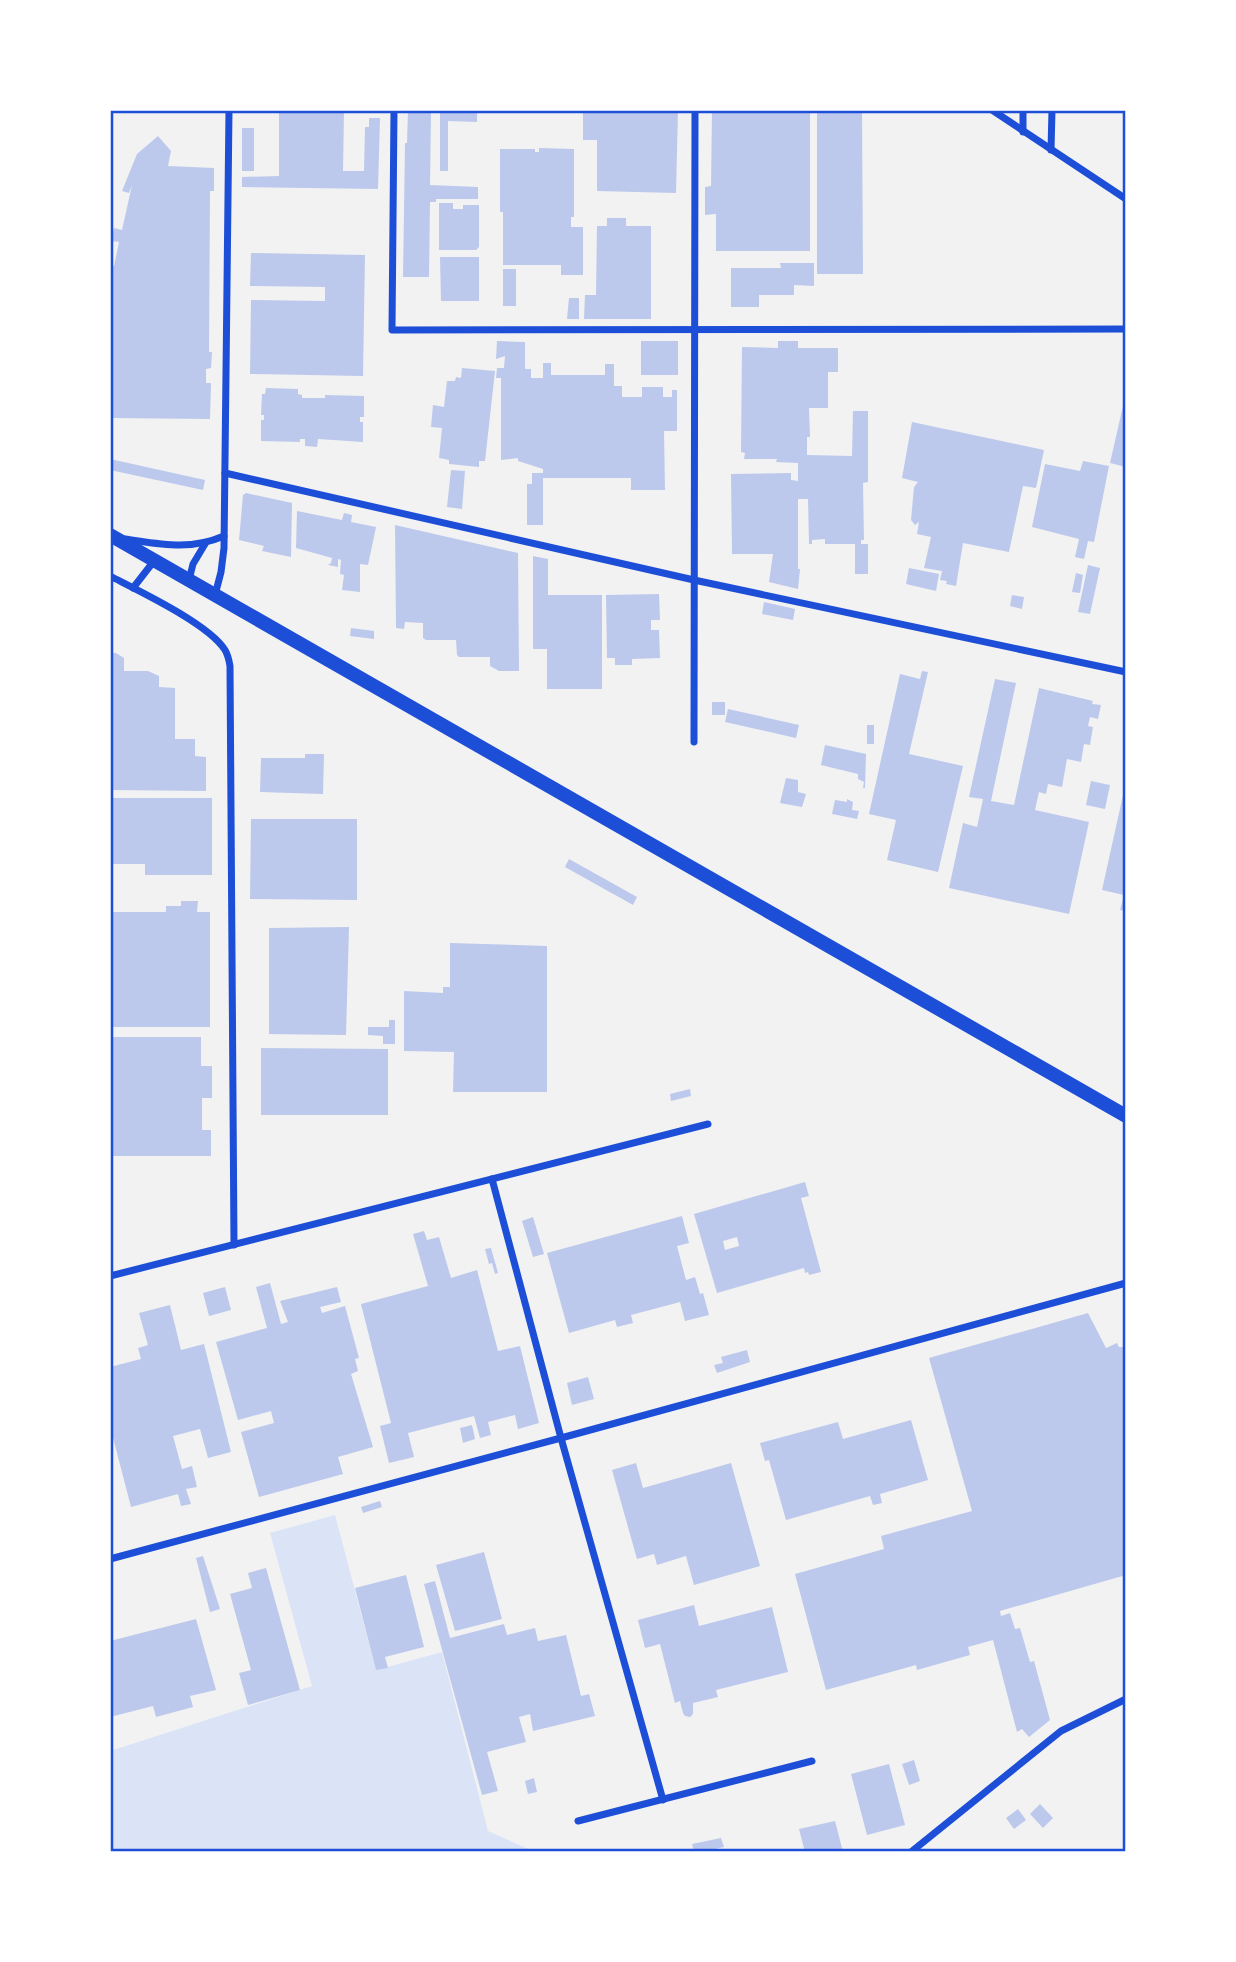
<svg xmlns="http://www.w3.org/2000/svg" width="1236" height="1962" viewBox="0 0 1236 1962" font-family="'Varela Round',sans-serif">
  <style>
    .green { fill: #dbe4f7 }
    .building { fill: #bdc9ec; fill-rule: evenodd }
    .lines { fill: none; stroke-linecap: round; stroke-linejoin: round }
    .minor { stroke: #1d4ed8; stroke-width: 7 }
    .primary { stroke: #1d4ed8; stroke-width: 14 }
    .neatline { fill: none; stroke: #1d4ed8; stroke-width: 2.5 }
  </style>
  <rect width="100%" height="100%" fill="#f2f2f2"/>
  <!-- green -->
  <polygon class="green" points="335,1515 376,1670 442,1652 488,1831 535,1852 110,1852 110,1751 312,1686 270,1533"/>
  <!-- building -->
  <g class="building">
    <polygon points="279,110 344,110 343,171 364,171 365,127 369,127 369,118 380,118 378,189 242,187 242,177 279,176"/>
    <polygon points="440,110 477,110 477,122 448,121 448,171 440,171"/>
    <polygon points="583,110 678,110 676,193 597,191 597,140 583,140"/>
    <polygon points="712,110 810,110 810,251 716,251 716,214 705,215 705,187 711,186"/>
    <polygon points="817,110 862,110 863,274 817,274"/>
    <polygon points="408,111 431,111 430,185 478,187 478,199 436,199 436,202 430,202 429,277 403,277 405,143 407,143"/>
    <rect x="242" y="128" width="12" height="43"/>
    <polygon points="158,136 171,151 168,166 214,168 214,191 210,191 209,352 212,352 211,368 206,369 206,383 211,383 210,419 110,418 110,266 114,266 119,242 111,241 114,228 122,230 132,185 129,193 122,191 137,154"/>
    <polygon points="539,148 574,149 574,217 571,217 571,227 583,227 583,275 561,275 561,265 503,265 503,212 500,212 500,149 535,149 535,152 539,152"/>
    <polygon points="439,203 453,203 453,209 463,209 463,205 479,205 479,247 476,250 439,250"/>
    <polygon points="607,218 626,218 626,226 651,226 651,319 584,319 585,295 596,295 597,226 607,226"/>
    <polygon points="251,253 365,255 363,376 250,374 251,300 325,301 325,287 250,286"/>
    <polygon points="440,257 479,257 479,301 441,301"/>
    <polygon points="780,263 814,263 814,286 794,285 794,295 759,295 759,307 731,307 731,268 781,268"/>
    <rect x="503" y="269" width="13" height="37"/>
    <polygon points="569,298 579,298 579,319 567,319"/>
    <polygon points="497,341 525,342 525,369 531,369 531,378 543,378 543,363 551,363 551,375 605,375 605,364 614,364 614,386 622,386 622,397 642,397 642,387 663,387 663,397 672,397 672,390 677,390 677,431 664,431 665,490 631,490 631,478 543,478 543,525 527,525 527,484 532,484 532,473 543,473 543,469 518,461 518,458 501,460 501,378 496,378 497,368 504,368 505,356 496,359"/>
    <rect x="641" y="341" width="37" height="34"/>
    <polygon points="778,341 798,341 798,348 838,348 838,372 828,372 828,408 809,408 810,437 807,437 807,455 852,456 853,411 868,411 868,482 863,483 864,540 861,540 861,544 868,544 868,574 855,574 855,544 825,544 825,539 812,540 812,544 809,544 808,499 798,499 798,569 800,569 798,589 769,582 773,554 732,554 731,474 791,473 791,480 798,481 798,463 776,462 777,459 744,459 745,453 741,452 742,347 778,348"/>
    <polygon points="462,368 495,371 485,461 479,461 479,467 449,464 449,460 439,458 442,428 431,427 433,405 444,407 447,381 455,381 456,377 461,378"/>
    <polygon points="266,388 298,389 298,394 302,395 302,398 325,398 325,395 364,396 364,417 360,417 360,422 363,422 363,442 318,439 317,447 305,446 305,439 300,439 300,442 261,441 261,420 264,420 264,415 261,415 262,394 265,394"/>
    <polygon points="1125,397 1126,398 1126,467 1110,463"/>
    <polygon points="912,422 1044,450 1036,488 1023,486 1009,552 963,543 956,586 946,584 947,581 940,580 942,571 924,568 931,537 917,534 919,522 915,525 911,520 914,487 918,482 902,478"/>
    <polygon points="110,459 205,480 203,490 110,470"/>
    <polygon points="1083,461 1109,466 1094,542 1088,541 1084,559 1075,557 1079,539 1032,527 1045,464 1080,471"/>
    <polygon points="451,470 465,471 462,509 447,507"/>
    <polygon points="246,493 292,503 291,557 262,551 264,546 239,540 243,495"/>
    <polygon points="297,511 342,520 344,513 352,515 351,522 376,527 368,565 360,564 360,592 342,590 344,575 340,574 341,560 338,559 338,567 328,565 331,563 332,558 296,548"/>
    <polygon points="395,525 518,553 519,671 499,671 490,666 490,657 459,657 457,655 456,640 426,640 423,638 423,623 405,622 404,629 396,628"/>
    <polygon points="533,556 548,559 548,595 602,595 602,689 547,689 547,649 533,649"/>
    <polygon points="1088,565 1100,568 1090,614 1078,612"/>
    <polygon points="909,568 939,574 936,591 906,584"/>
    <polygon points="1076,573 1083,575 1080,593 1072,592"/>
    <polygon points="659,594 660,620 651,620 651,630 659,630 660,658 632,659 632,665 615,665 615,658 607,658 606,595"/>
    <polygon points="1012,595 1024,597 1022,609 1010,606"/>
    <polygon points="764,602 795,609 793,620 762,614"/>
    <polygon points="351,628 374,631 374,639 350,636"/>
    <polygon points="110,653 116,653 124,658 124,671 148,671 159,676 159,687 175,688 175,739 195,739 195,756 206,757 206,791 110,790"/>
    <polygon points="922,671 928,672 909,754 963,766 938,872 887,860 896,820 869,814 900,674 920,679"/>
    <polygon points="995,679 1016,683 991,801 1014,805 1039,688 1093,701 1092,704 1101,705 1098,719 1090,717 1088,726 1093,727 1090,745 1084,744 1081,762 1067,759 1062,787 1048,784 1046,794 1039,792 1035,810 1089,822 1069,914 949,888 963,823 977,827 983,799 969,797"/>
    <rect x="712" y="702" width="13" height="13"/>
    <polygon points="728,709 799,725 796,738 725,722"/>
    <rect x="867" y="725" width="7" height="19"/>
    <polygon points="825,745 866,754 865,788 863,788 864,782 858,779 858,774 821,765"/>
    <polygon points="305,754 324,754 323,794 260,792 261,758 305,758"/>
    <polygon points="786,778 798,780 798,792 806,794 802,807 780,803"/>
    <polygon points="1091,781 1110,785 1105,809 1086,805"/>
    <polygon points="1125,786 1126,786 1126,911 1120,910 1124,895 1102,890"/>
    <polygon points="110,798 212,798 212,875 145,875 145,864 110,864"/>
    <polygon points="847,799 853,802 852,810 859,811 857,819 832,814 835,800 847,802"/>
    <polygon points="251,819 357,819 357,900 250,899"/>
    <polygon points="569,859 637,897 633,905 565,867"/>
    <polygon points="181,901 198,901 197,912 210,912 210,1027 110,1027 110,912 166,912 166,906 181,906"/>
    <polygon points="349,927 346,1035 269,1034 269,928"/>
    <polygon points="450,943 547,946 547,1092 453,1092 454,1052 404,1051 404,991 443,993 443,987 450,987"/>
    <polygon points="389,1020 395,1020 395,1044 383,1044 383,1036 368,1035 368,1027 389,1027"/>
    <polygon points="110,1037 201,1037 201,1066 212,1066 212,1098 202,1098 202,1130 211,1130 211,1156 110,1156"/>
    <polygon points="261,1048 388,1049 388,1115 261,1115"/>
    <polygon points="690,1089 691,1096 671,1101 670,1094"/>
    <path d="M805 1182 809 1196 801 1198 821 1272 809 1275 808 1272 805 1273 804 1268 717 1293 694 1214ZM737 1237 739 1246 725 1250 723 1241Z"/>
    <polygon points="682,1216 689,1243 677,1246 686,1280 695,1277 700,1294 703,1293 709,1315 685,1321 680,1302 631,1315 633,1323 617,1327 615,1320 569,1333 547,1253"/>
    <polygon points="533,1217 544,1254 533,1257 522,1221"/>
    <polygon points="424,1231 427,1240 439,1237 451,1278 477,1270 498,1351 520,1346 539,1423 518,1429 515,1415 488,1422 491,1435 480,1438 474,1416 408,1433 414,1457 389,1463 380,1426 391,1423 361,1304 428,1286 413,1234"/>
    <polygon points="491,1248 498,1273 495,1274 492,1263 489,1264 485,1249"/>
    <polygon points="270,1283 281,1324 288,1322 280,1301 337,1287 341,1302 320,1307 322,1313 345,1306 359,1358 355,1359 358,1371 351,1374 373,1447 338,1457 343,1474 259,1497 241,1432 274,1423 271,1411 238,1420 216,1342 267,1328 256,1287"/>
    <polygon points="225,1287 231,1310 209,1316 203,1293"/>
    <polygon points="170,1305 181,1350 204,1344 231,1452 208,1458 200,1429 173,1436 182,1469 192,1466 197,1487 186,1489 191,1504 181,1506 178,1494 131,1507 110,1426 110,1367 141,1359 138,1348 148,1345 139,1313"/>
    <polygon points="1088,1313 1106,1348 1117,1343 1119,1347 1126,1347 1126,1575 1000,1611 1001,1616 1010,1613 1015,1629 1020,1628 1030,1662 1034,1661 1050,1720 1029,1737 1022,1729 1017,1732 993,1640 968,1647 970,1655 917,1670 916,1665 826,1690 795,1574 884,1549 881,1536 972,1511 929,1358"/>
    <polygon points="747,1350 750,1362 717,1373 714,1365 723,1363 721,1357"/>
    <polygon points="588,1377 594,1399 572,1405 567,1383"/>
    <polygon points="911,1420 928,1480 880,1494 882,1503 873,1505 870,1496 786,1520 769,1460 765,1461 760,1443 838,1422 843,1439"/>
    <polygon points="472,1425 475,1439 463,1443 460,1428"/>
    <polygon points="636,1463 643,1488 731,1463 760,1566 694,1585 686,1556 657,1565 654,1554 637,1559 612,1470"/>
    <polygon points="380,1501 382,1507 363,1513 361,1507"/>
    <polygon points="484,1552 502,1619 455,1631 436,1565"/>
    <polygon points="203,1556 220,1609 210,1612 196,1558"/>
    <polygon points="266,1568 300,1690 248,1705 239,1673 251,1670 230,1594 252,1588 248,1573"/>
    <polygon points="406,1575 424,1647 385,1657 388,1668 376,1670 355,1588"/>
    <polygon points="435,1581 450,1638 504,1624 507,1635 535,1628 538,1641 566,1635 581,1696 589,1694 595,1716 533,1731 530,1714 519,1717 526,1742 487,1752 498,1791 482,1795 424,1584"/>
    <polygon points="694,1605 699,1626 772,1607 788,1672 716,1690 718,1697 693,1703 693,1714 690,1717 685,1716 683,1713 680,1701 675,1703 660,1644 645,1648 638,1620"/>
    <polygon points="196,1619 216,1690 190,1696 193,1707 156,1717 153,1706 110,1717 110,1641"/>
    <polygon points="914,1760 920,1781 909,1785 902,1764"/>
    <polygon points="889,1764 905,1825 867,1835 851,1774"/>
    <polygon points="534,1778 537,1792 528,1794 525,1781"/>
    <polygon points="1040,1804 1053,1818 1043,1828 1030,1814"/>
    <polygon points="1018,1809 1026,1820 1014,1829 1006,1818"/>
    <polygon points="835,1821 843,1852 805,1852 799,1829"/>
    <polygon points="721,1838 724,1847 715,1849 716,1852 694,1852 692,1844"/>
  </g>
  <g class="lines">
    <!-- minor -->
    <g class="minor">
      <polyline points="394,110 392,330 1126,329"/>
      <polyline points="992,110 1126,199"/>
      <polyline points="1023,110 1023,132"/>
      <polyline points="1051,150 1052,110"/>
      <polyline points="225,473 694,580 1126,672"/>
      <path d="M125 539C160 544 189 551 224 536"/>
      <path d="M110 576C139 591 209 624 225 650 228 655 229 660 230 666L234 1245"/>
      <polyline points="189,580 193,564 205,544"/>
      <polyline points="133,588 154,561"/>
      <polyline points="215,595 221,572 224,548 229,110"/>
      <polyline points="694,742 695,110"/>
      <polyline points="492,1179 561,1438 663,1800"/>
      <polyline points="110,1276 708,1124"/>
      <polyline points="110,1559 561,1438 1126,1283"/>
      <polyline points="578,1821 812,1761"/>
      <polyline points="911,1852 1061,1731 1126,1699"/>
    </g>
    <!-- primary -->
    <polyline class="primary" points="110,535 1126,1116"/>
  </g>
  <!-- border -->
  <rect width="1236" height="1962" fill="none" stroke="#ffffff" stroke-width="224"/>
  <rect x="112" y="112" width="1012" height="1738" class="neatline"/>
</svg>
